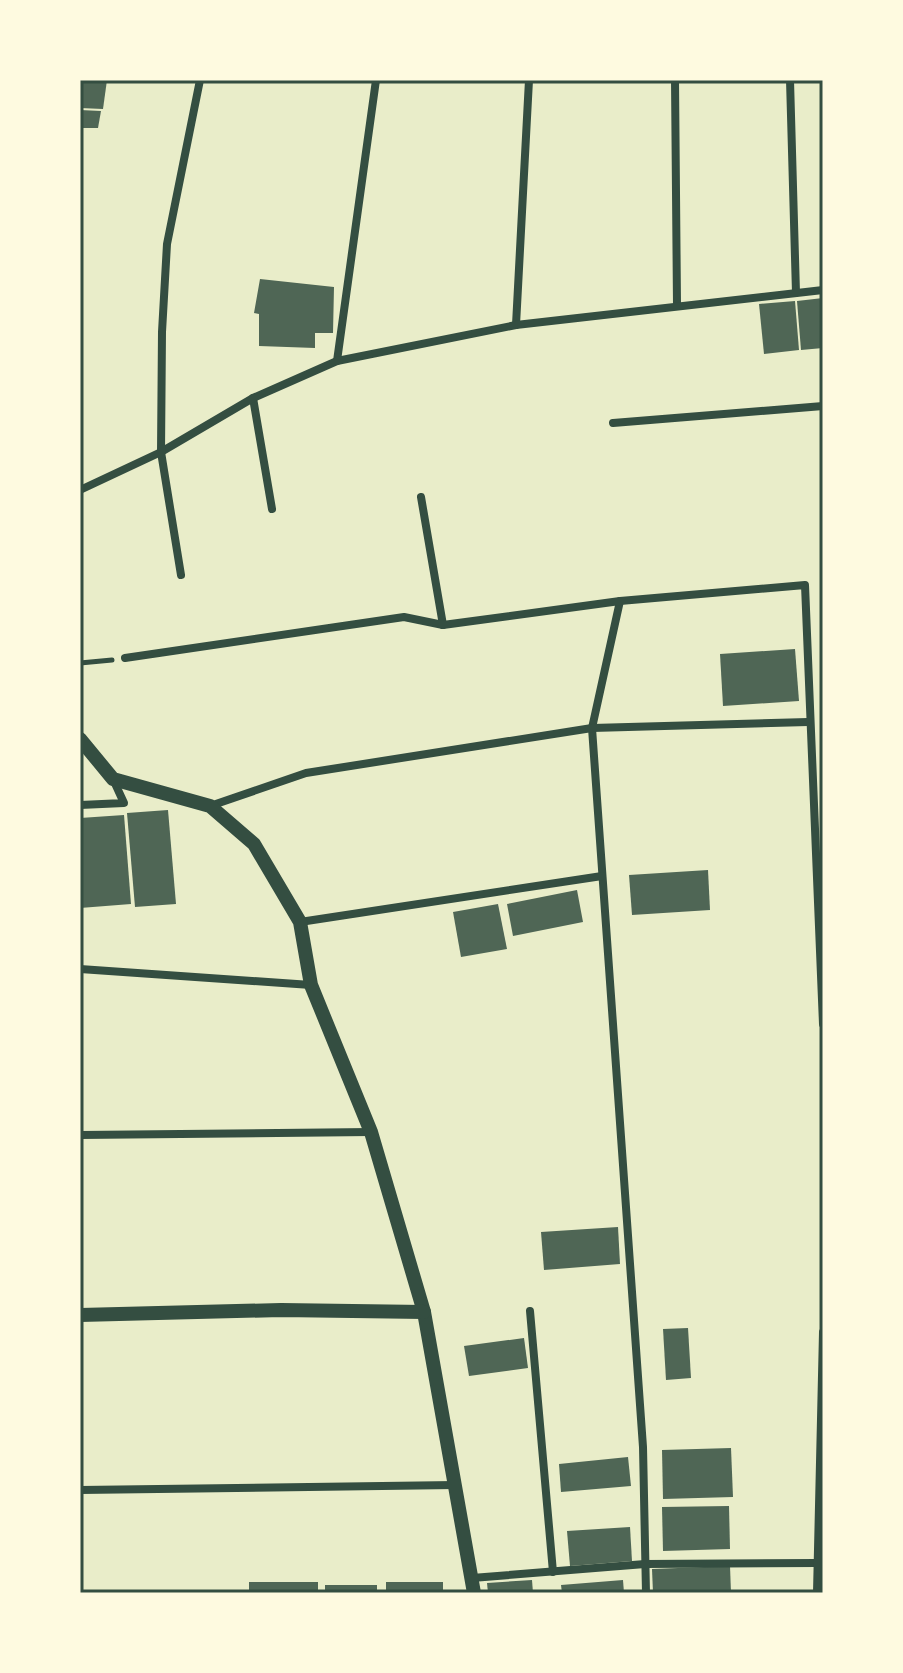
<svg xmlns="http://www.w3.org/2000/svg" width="903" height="1673" viewBox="0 0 903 1673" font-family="Commissioner,sans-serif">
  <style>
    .building { fill: #4f6655 }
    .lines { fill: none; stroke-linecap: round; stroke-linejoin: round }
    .path { stroke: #344e41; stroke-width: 5 }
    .minor { stroke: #344e41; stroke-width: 8 }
    .tertiary { stroke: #344e41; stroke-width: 14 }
    .neatline { fill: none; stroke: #344e41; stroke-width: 3 }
  </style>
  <rect width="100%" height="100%" fill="#e9edc9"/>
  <!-- building -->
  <g class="building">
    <polygon points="80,80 107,80 103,109 80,108"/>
    <polygon points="80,110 101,111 98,128 80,128"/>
    <polygon points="260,279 334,287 333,333 315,333 315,348 259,346 259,314 254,313"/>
    <polygon points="823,298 823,348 801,350 797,301"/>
    <polygon points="795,301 799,350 764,354 759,304"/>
    <polygon points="795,649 799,701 723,706 720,654"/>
    <polygon points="168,810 176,904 135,907 127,813"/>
    <polygon points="124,815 131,904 80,908 80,818"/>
    <polygon points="708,870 710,910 632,915 629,875"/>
    <polygon points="577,890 583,922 513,936 507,904"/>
    <polygon points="498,904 507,949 461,957 453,912"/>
    <polygon points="618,1227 620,1264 544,1270 541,1232"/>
    <polygon points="688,1328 691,1378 666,1380 663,1329"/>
    <polygon points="524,1338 528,1368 469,1376 464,1346"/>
    <polygon points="731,1448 733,1497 663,1499 662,1450"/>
    <polygon points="628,1457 631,1486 561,1492 559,1464"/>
    <polygon points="729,1506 730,1549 663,1551 662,1507"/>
    <polygon points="630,1527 632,1561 570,1566 567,1531"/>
    <polygon points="730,1566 731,1593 653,1593 652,1569"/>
    <polygon points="532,1580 533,1593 488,1593 487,1583"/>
    <polygon points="623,1580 624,1593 562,1593 561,1585"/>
    <rect x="249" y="1582" width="69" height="11"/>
    <rect x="386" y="1582" width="57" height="11"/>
    <rect x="325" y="1585" width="52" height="8"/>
  </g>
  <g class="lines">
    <!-- path -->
    <polyline class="path" points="80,663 112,660"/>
    <!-- minor -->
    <g class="minor">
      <polyline points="675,80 677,304"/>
      <polyline points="790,80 796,293"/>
      <polyline points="516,325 529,80"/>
      <polyline points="337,361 376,80"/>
      <polyline points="253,398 272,509"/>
      <polyline points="613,423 823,406"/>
      <polyline points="80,490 161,452 253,398 337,361 516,325 823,290"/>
      <polyline points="421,497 443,625"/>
      <polyline points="181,575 161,452 162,332 167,244 200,80"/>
      <polyline points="620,601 592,728 643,1447 646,1593"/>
      <polyline points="125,658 404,617 443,625 620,601 805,585 823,1024"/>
      <polyline points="80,805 124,803 113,779"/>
      <polyline points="210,806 306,773 592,728 808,722"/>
      <polyline points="300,922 602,876"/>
      <polyline points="80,969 311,985"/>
      <polyline points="80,1135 371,1132"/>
      <polyline points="530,1311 553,1572"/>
      <polyline points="80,1490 455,1485"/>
      <polyline points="472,1578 645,1564 817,1563"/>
      <polyline points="817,1593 823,1332"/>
    </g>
    <!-- tertiary -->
    <g class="tertiary">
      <polyline points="80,739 113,779 210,806 254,844 300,922 311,985 371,1132 424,1312 474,1593"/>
      <polyline points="80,1315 281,1310 424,1312"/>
    </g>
  </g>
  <!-- border -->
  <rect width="903" height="1673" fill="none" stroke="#fefae0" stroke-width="164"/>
  <rect x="82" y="82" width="739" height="1509" class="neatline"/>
</svg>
